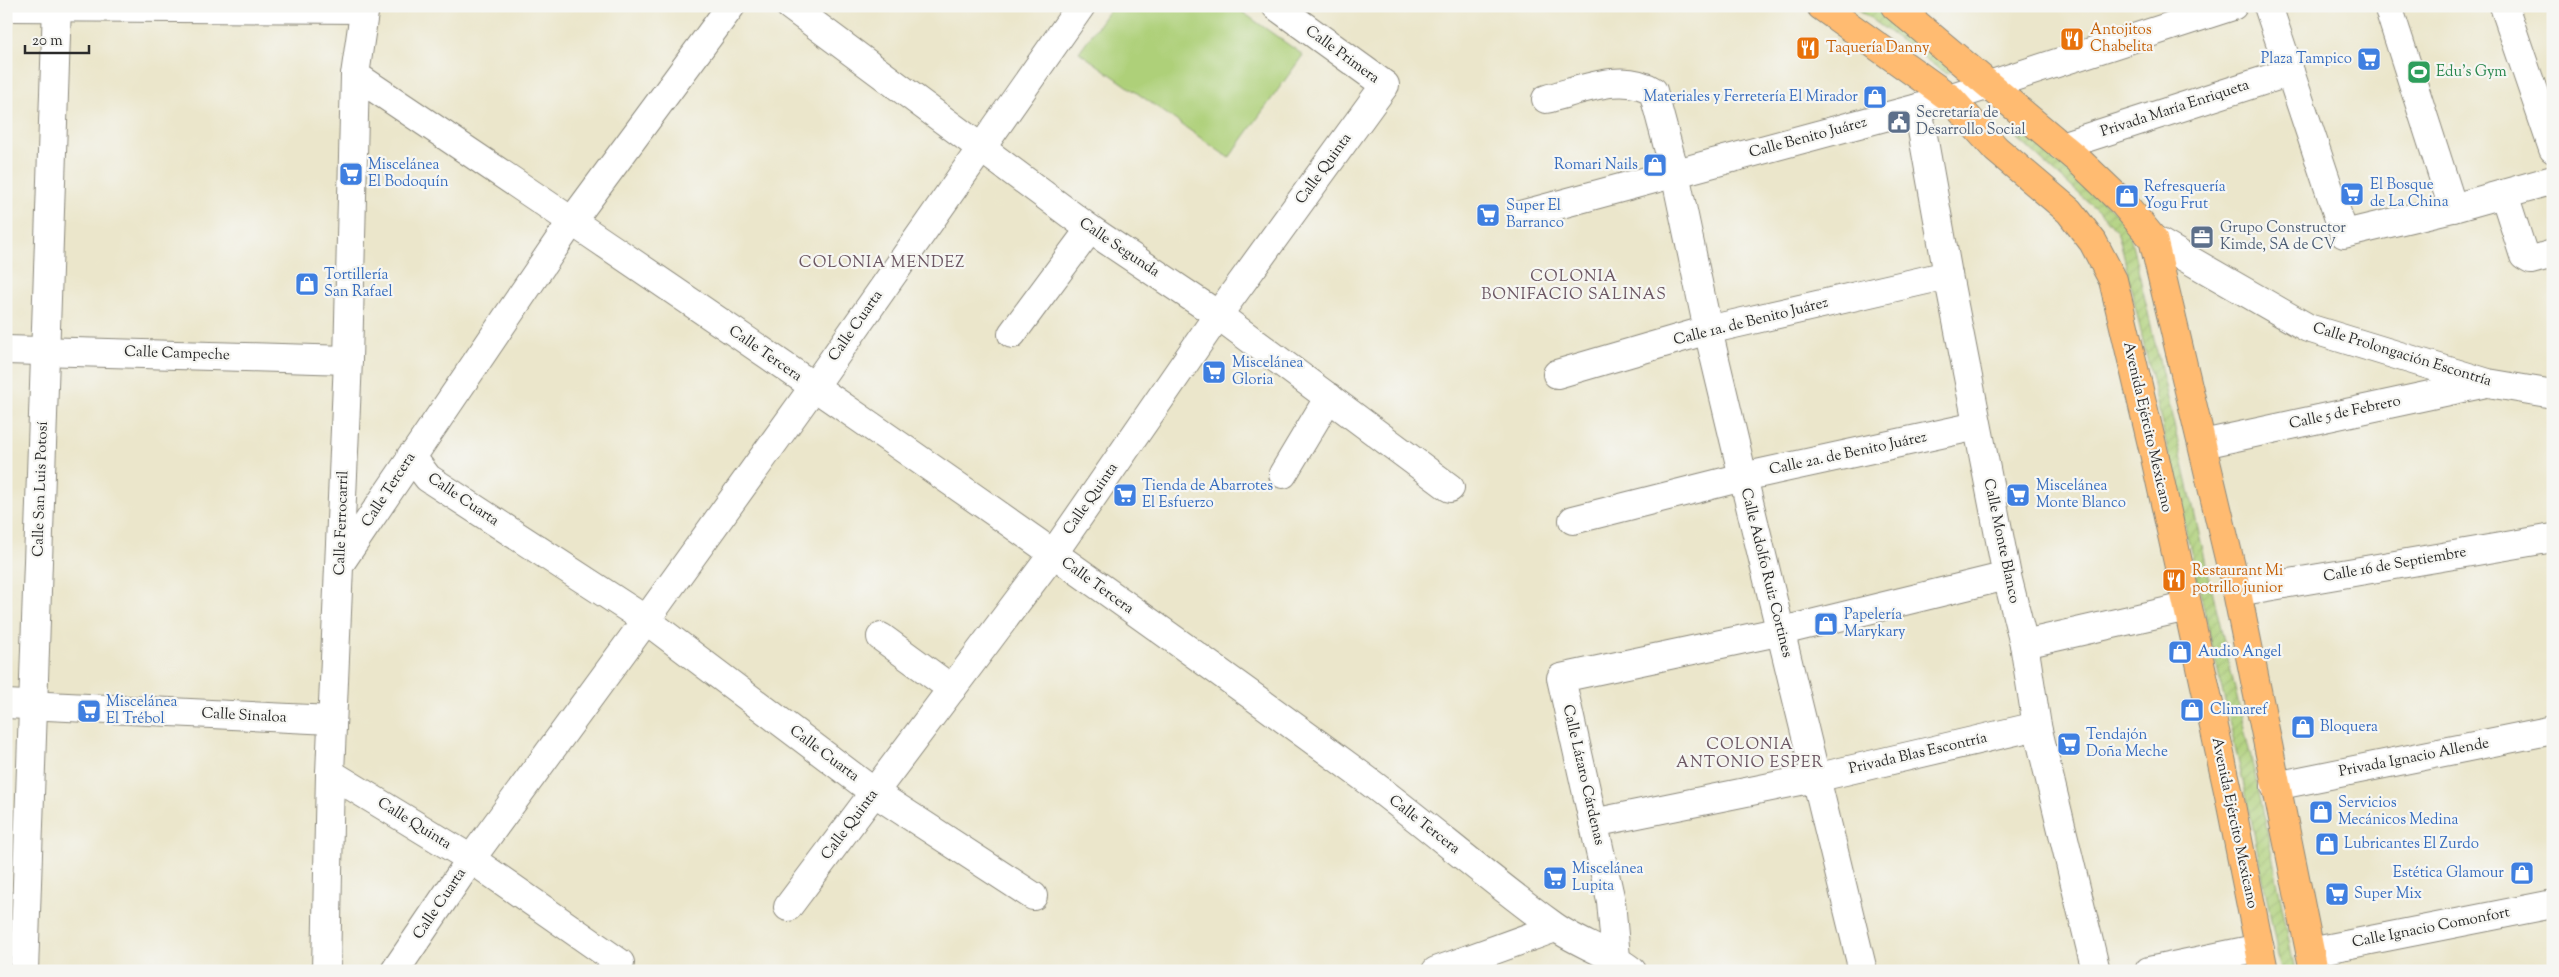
<svg xmlns="http://www.w3.org/2000/svg" width="2559" height="977" viewBox="0 0 2559 977" font-family="'Sorts Mill Goudy',serif">
  <style>
    .park { fill: #aed079; stroke: #6c7e52 }
    .garden { fill: url(#garden-furrows); stroke: #6c7e52 }
    .lines { fill: none; stroke-linecap: round; stroke-linejoin: round }
    .minor-casing { stroke: #8b887b; stroke-width: 30 }
    .major-casing { stroke: #8b887b; stroke-width: 30 }
    .minor { stroke: #fff; stroke-width: 28 }
    .major { stroke: #ffbb71; stroke-width: 28 }
    .labels { text-anchor: middle; dominant-baseline: central; stroke-width: 4.5; stroke-linejoin: round; paint-order: stroke }
    .food-label { font-size: 15px; fill: #c56008; stroke: #f6f6f2; text-anchor: start }
    .street-label { font-size: 15px; fill: #2b2b2b; stroke: #f6f6f2 }
    .shop-label { font-size: 15px; fill: #366cbe; stroke: #f6f6f2; text-anchor: start }
    .leisure-label { font-size: 15px; fill: #27864d; stroke: #f6f6f2; text-anchor: start }
    .service-label { font-size: 15px; fill: #4e5e75; stroke: #f6f6f2; text-anchor: start }
    .neighbourhood-label { font-size: 16px; letter-spacing: 1px; fill: #6c5763; stroke: #f6f6f2 }
  </style>
  <defs>
    <pattern id="garden-furrows" width="10" height="10" patternUnits="userSpaceOnUse" patternTransform="scale(1.25)"><rect width="10" height="10" fill="#aed079"/><path d="M-1 1l2-2M0 10L10 0M9 11l2-2" fill="none" stroke="#96b369"/></pattern>
  </defs>
  <rect width="100%" height="100%" fill="#f6f6f2"/>
  <filter id="ink" filterUnits="userSpaceOnUse"><feTurbulence type="fractalNoise" baseFrequency=".02" numOctaves="2"/><feDisplacementMap in="SourceGraphic" scale="10" xChannelSelector="R" yChannelSelector="G"/><feConvolveMatrix kernelMatrix="1 2 1 2 8 2 1 2 1" color-interpolation-filters="sRGB"/></filter>
  <filter id="wash" filterUnits="userSpaceOnUse"><feTurbulence type="fractalNoise" baseFrequency=".0096" numOctaves="4" result="noise"/><feDisplacementMap in="SourceGraphic" scale="20" xChannelSelector="R" yChannelSelector="G"/><feGaussianBlur stdDeviation="1.12" result="paint"/><feColorMatrix in="noise" values="0 0 0 0 0 0 0 0 0 0 0 0 0 0 0 0 0 1.4 0 .05"/><feComposite in="paint" operator="in"/></filter>
  <g filter="url(#wash)">
    <rect width="100%" height="100%" fill="#ebe6cb"/>
    <!-- park -->
    <polygon class="park" points="1112,6 1234,6 1303,55 1229,158 1079,52"/>
    <!-- garden -->
    <g class="garden">
      <polygon points="1854,6 1870,6 1952,67 1952,71 1946,74"/>
      <polygon points="2017,130 2023,131 2116,213 2126,225 2131,239 2263,810 2295,971 2281,971 2249,808 2121,244 2117,231 2107,219 2017,138 2014,133"/>
    </g>
  </g>
  <g filter="url(#ink)">
    <g class="lines">
      <!-- minor casing -->
      <g class="minor-casing">
        <g id="minor">
          <polyline points="790,6 1090,229 1218,315 1450,488"/>
          <polyline points="2268,6 2344,234 2453,208 2553,180"/>
          <polyline points="2388,6 2453,208"/>
          <polyline points="2504,6 2553,149"/>
          <polyline points="6,7 365,9"/>
          <path d="M355 75C693 302 1031 532 1359 774 1424 822 1485 876 1551 924 1576 943 1607 951 1632 971"/>
          <path d="M1546 99C1579 91 1623 71 1653 91L1675 173 1708 330 1743 477 1863 971"/>
          <polyline points="1918,108 1948,275 2007,576 2024,644 2037,726 2096,971"/>
          <polyline points="2061,146 2290,72"/>
          <polyline points="2504,194 2524,256 2531,260 2553,254"/>
          <polyline points="1524,214 1918,108 2233,6"/>
          <polyline points="2153,239 2308,328 2488,383 2553,394"/>
          <polyline points="1012,334 1090,229"/>
          <polyline points="6,350 348,360"/>
          <polyline points="1557,374 1708,330 1948,275"/>
          <polyline points="2203,444 2486,383"/>
          <polyline points="411,456 428,478 646,620 875,793 1033,896"/>
          <polyline points="1283,474 1329,397"/>
          <polyline points="1573,520 1743,477 1977,426"/>
          <polyline points="341,562 572,221 731,6"/>
          <polyline points="2237,592 2553,538"/>
          <polyline points="881,637 952,689"/>
          <polyline points="2024,644 2187,607"/>
          <polyline points="6,704 331,720"/>
          <polyline points="330,773 471,859 620,963"/>
          <polyline points="2275,786 2553,730"/>
          <polyline points="1593,823 1815,778 2037,726"/>
          <polyline points="788,907 1053,554 1218,315 1385,85 1276,6"/>
          <polyline points="2310,952 2553,904"/>
          <polyline points="24,971 57,6"/>
          <polyline points="326,971 330,773 348,360 355,75 365,6"/>
          <polyline points="395,971 471,859 646,620 813,388 1081,6"/>
          <polyline points="1436,971 1555,928"/>
          <polyline points="1620,971 1616,958 1611,901 1561,678 1782,631 2007,576"/>
          <polyline points="2149,971 2260,948"/>
        </g>
      </g>
      <!-- major casing -->
      <g class="major-casing">
        <g id="major">
          <polyline points="1821,6 1950,98 1996,149 2069,211 2093,242 2113,280 2154,453 2229,795 2264,971"/>
          <polyline points="1895,6 2077,159 2124,204 2153,239 2237,592 2314,971"/>
        </g>
      </g>
      <!-- minor -->
      <use href="#minor" class="minor"/>
      <!-- major -->
      <use href="#major" class="major"/>
    </g>
  </g>
  <!-- icons -->
  <defs>
    <g id="restaurant-square" transform="scale(1.25)"><rect x="-9" y="-9" width="18" height="18" rx="4" fill="#e8710a" stroke="#f6f6f2"/><path d="M-5-6h1v4h1v-4h1v4h1v-4h1v5L-1.5 .5V6h-2V.5L-5-1ZM5-6V6H3V1.5H1.5Q1.5-4 5-6Z" fill="#fff"/></g>
    <g id="supermarket-square" transform="scale(1.25)"><rect x="-9" y="-9" width="18" height="18" rx="4" fill="#3f7fe0" stroke="#f6f6f2"/><path d="M-6-5.5h2.5l.6 2H6L4.5 2H-2.5L-4.4-4H-6ZM-1.5 3.2a1.3 1.3 0 1 0 .1 0ZM3 3.2a1.3 1.3 0 1 0 .1 0Z" fill="#fff"/></g>
    <g id="stadium-square" transform="scale(1.25)"><rect x="-9" y="-9" width="18" height="18" rx="4" fill="#2e9e5b" stroke="#f6f6f2"/><path d="M0-5a6.5 5 0 1 0 0 10a6.5 5 0 1 0 0-10ZM-3.5-1.8h7v3.6h-7Z" fill="#fff"/></g>
    <g id="shop-square" transform="scale(1.25)"><rect x="-9" y="-9" width="18" height="18" rx="4" fill="#3f7fe0" stroke="#f6f6f2"/><path d="M-5-2.5h2.3a2.7 3.5 0 0 1 5.4 0H5L5.5 6h-11ZM-1.5-2.5h3a1.5 2.3 0 0 0-3 0Z" fill="#fff"/></g>
    <g id="civic-square" transform="scale(1.25)"><rect x="-9" y="-9" width="18" height="18" rx="4" fill="#5c6f8a" stroke="#f6f6f2"/><path d="M-.6-6.5H3V-4.5H.6V-3L4-1V1h2V6H-6V1h2V-1L-.6-3ZM-1.2 2.5V6h2.4V2.5Z" fill="#fff"/></g>
    <g id="office-square" transform="scale(1.25)"><rect x="-9" y="-9" width="18" height="18" rx="4" fill="#5c6f8a" stroke="#f6f6f2"/><path d="M-6-3h4V-5.5h4V-3h4V5H-6ZM-1-4.5V-3h2v-1.5ZM-6 0V1H6V0Z" fill="#fff"/></g>
  </defs>
  <g fill-rule="evenodd">
    <use href="#restaurant-square" x="2072" y="39"/>
    <use href="#restaurant-square" x="1808" y="48"/>
    <use href="#supermarket-square" x="2369" y="59"/>
    <use href="#stadium-square" x="2419" y="72"/>
    <use href="#shop-square" x="1875" y="97"/>
    <use href="#civic-square" x="1899" y="122"/>
    <use href="#shop-square" x="1655" y="165"/>
    <use href="#supermarket-square" x="351" y="174"/>
    <use href="#supermarket-square" x="2352" y="194"/>
    <use href="#shop-square" x="2127" y="196"/>
    <use href="#supermarket-square" x="1488" y="215"/>
    <use href="#office-square" x="2202" y="237"/>
    <use href="#shop-square" x="307" y="284"/>
    <use href="#supermarket-square" x="1214" y="372"/>
    <use href="#supermarket-square" x="1125" y="495"/>
    <use href="#supermarket-square" x="2018" y="495"/>
    <use href="#restaurant-square" x="2174" y="580"/>
    <use href="#shop-square" x="1826" y="624"/>
    <use href="#shop-square" x="2180" y="652"/>
    <use href="#shop-square" x="2192" y="710"/>
    <use href="#supermarket-square" x="89" y="711"/>
    <use href="#shop-square" x="2303" y="727"/>
    <use href="#supermarket-square" x="2069" y="744"/>
    <use href="#shop-square" x="2321" y="812"/>
    <use href="#shop-square" x="2327" y="844"/>
    <use href="#shop-square" x="2522" y="873"/>
    <use href="#supermarket-square" x="1555" y="878"/>
    <use href="#supermarket-square" x="2337" y="894"/>
  </g>
  <g class="labels">
    <!-- food labels -->
    <g class="food-label">
      <text x="2090" y="30">Antojitos<tspan x="2090" dy="17">Chabelita</tspan></text>
      <text x="1826" y="48">Taquería Danny</text>
      <text x="2192" y="571">Restaurant Mi<tspan x="2192" dy="17">potrillo junior</tspan></text>
    </g>
    <!-- street labels -->
    <g class="street-label">
      <text transform="translate(1342 55) rotate(36)">Calle Primera</text>
      <text transform="translate(2175 109) rotate(-18)">Privada María Enriqueta</text>
      <text transform="translate(1808 138) rotate(-15)">Calle Benito Juárez</text>
      <text transform="translate(1324 169) rotate(-54)">Calle Quinta</text>
      <text transform="translate(1119 248) rotate(34)">Calle Segunda</text>
      <text transform="translate(1751 322) rotate(-14)">Calle 1a. de Benito Juárez</text>
      <text transform="translate(856 326) rotate(-55)">Calle Cuarta</text>
      <text transform="translate(177 354) rotate(2)">Calle Campeche</text>
      <text transform="translate(765 354) rotate(35)">Calle Tercera</text>
      <text transform="translate(2402 355) rotate(17)">Calle Prolongación Escontría</text>
      <text transform="translate(2345 413) rotate(-12)">Calle 5 de Febrero</text>
      <text transform="translate(2147 427) rotate(77)">Avenida Ejército Mexicano</text>
      <text transform="translate(1848 454) rotate(-12)">Calle 2a. de Benito Juárez</text>
      <text transform="translate(41 489) rotate(-88)">Calle San Luis Potosí</text>
      <text transform="translate(389 490) rotate(-57)">Calle Tercera</text>
      <text transform="translate(1091 499) rotate(-55)">Calle Quinta</text>
      <text transform="translate(463 500) rotate(34)">Calle Cuarta</text>
      <text transform="translate(342 523) rotate(-88)">Calle Ferrocarril</text>
      <text transform="translate(2001 541) rotate(78)">Calle Monte Blanco</text>
      <text transform="translate(2395 565) rotate(-10)">Calle 16 de Septiembre</text>
      <text transform="translate(1766 573) rotate(76)">Calle Adolfo Ruiz Cortines</text>
      <text transform="translate(1097 586) rotate(36)">Calle Tercera</text>
      <text transform="translate(244 716) rotate(3)">Calle Sinaloa</text>
      <text transform="translate(824 754) rotate(37)">Calle Cuarta</text>
      <text transform="translate(1918 754) rotate(-13)">Privada Blas Escontría</text>
      <text transform="translate(2414 758) rotate(-11)">Privada Ignacio Allende</text>
      <text transform="translate(1583 775) rotate(77)">Calle Lázaro Cárdenas</text>
      <text transform="translate(2234 823) rotate(78)">Avenida Ejército Mexicano</text>
      <text transform="translate(414 824) rotate(32)">Calle Quinta</text>
      <text transform="translate(850 825) rotate(-53)">Calle Quinta</text>
      <text transform="translate(1424 825) rotate(38)">Calle Tercera</text>
      <text transform="translate(440 904) rotate(-56)">Calle Cuarta</text>
      <text transform="translate(2431 928) rotate(-11)">Calle Ignacio Comonfort</text>
    </g>
    <!-- shop labels -->
    <g class="shop-label">
      <text x="2352" y="59" text-anchor="end">Plaza Tampico</text>
      <text x="1858" y="97" text-anchor="end">Materiales y Ferretería El Mirador</text>
      <text x="368" y="165">Miscelánea<tspan x="368" dy="17">El Bodoquín</tspan></text>
      <text x="1638" y="165" text-anchor="end">Romari Nails</text>
      <text x="2370" y="185">El Bosque<tspan x="2370" dy="17">de La China</tspan></text>
      <text x="2144" y="187">Refresquería<tspan x="2144" dy="17">Yogu Frut</tspan></text>
      <text x="1506" y="206">Super El<tspan x="1506" dy="17">Barranco</tspan></text>
      <text x="324" y="275">Tortillería<tspan x="324" dy="17">San Rafael</tspan></text>
      <text x="1232" y="363">Miscelánea<tspan x="1232" dy="17">Gloria</tspan></text>
      <text x="1142" y="486">Tienda de Abarrotes<tspan x="1142" dy="17">El Esfuerzo</tspan></text>
      <text x="2036" y="486">Miscelánea<tspan x="2036" dy="17">Monte Blanco</tspan></text>
      <text x="1844" y="615">Papelería<tspan x="1844" dy="17">Marykary</tspan></text>
      <text x="2198" y="652">Audio Angel</text>
      <text x="106" y="702">Miscelánea<tspan x="106" dy="17">El Trébol</tspan></text>
      <text x="2210" y="710">Climaref</text>
      <text x="2320" y="727">Bloquera</text>
      <text x="2086" y="735">Tendajón<tspan x="2086" dy="17">Doña Meche</tspan></text>
      <text x="2338" y="803">Servicios<tspan x="2338" dy="17">Mecánicos Medina</tspan></text>
      <text x="2344" y="844">Lubricantes El Zurdo</text>
      <text x="1572" y="869">Miscelánea<tspan x="1572" dy="17">Lupita</tspan></text>
      <text x="2504" y="873" text-anchor="end">Estética Glamour</text>
      <text x="2354" y="894">Super Mix</text>
    </g>
    <!-- leisure labels -->
    <g class="leisure-label">
      <text x="2436" y="72">Edu's Gym</text>
    </g>
    <!-- service labels -->
    <g class="service-label">
      <text x="1916" y="113">Secretaría de<tspan x="1916" dy="17">Desarrollo Social</tspan></text>
      <text x="2220" y="228">Grupo Constructor<tspan x="2220" dy="17">Kimde, SA de CV</tspan></text>
    </g>
    <!-- neighbourhood labels -->
    <g class="neighbourhood-label">
      <text x="882" y="263">COLONIA MENDEZ</text>
      <text x="1574" y="277">COLONIA<tspan x="1574" dy="18">BONIFACIO SALINAS</tspan></text>
      <text x="1750" y="745">COLONIA<tspan x="1750" dy="18">ANTONIO ESPER</tspan></text>
    </g>
  </g>
  <!-- margin -->
  <rect width="2559" height="977" fill="none" stroke="#f6f6f2" stroke-width="25"/>
  <!-- scale -->
  <path d="M25 45v8h64v-8" fill="none" stroke="#2b2b2b" stroke-width="2.5"/>
  <text x="32" y="45" font-size="15" fill="#2b2b2b" stroke="#f6f6f2" stroke-width="4" paint-order="stroke">20 m</text>
</svg>
